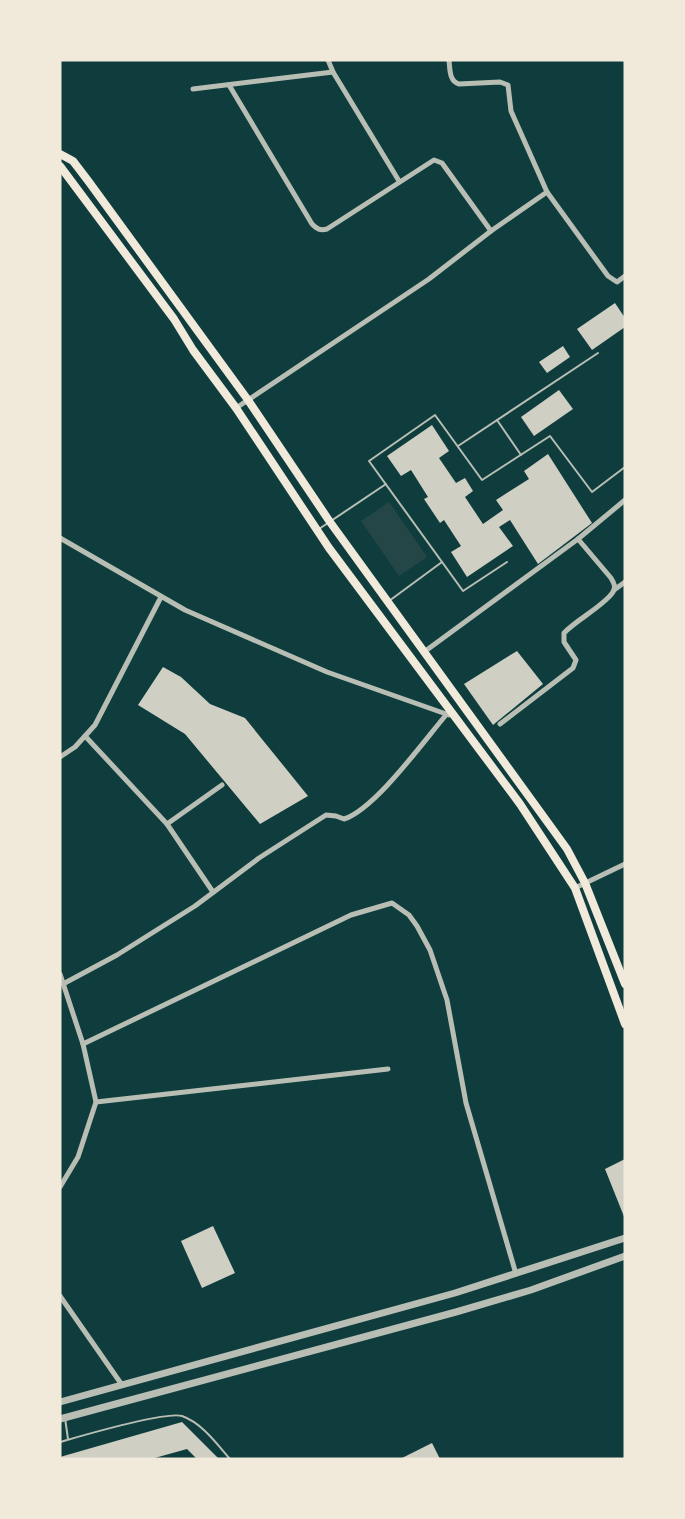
<svg xmlns="http://www.w3.org/2000/svg" width="685" height="1519" viewBox="0 0 685 1519" font-family="Helvetica,sans-serif">
  <style>
    .green { fill: #244646 }
    .building { fill: #cfcfc3 }
    .lines { fill: none; stroke-linecap: round; stroke-linejoin: round }
    .service { stroke: #b8beb3; stroke-width: 2 }
    .minor { stroke: #b8beb3; stroke-width: 5 }
    .tertiary { stroke: #b8beb3; stroke-width: 7 }
    .secondary { stroke: #f1e9da; stroke-width: 8 }
  </style>
  <rect width="100%" height="100%" fill="#0f3d3e"/>
  <!-- green -->
  <polygon class="green" points="389,502 427,557 399,576 361,521"/>
  <!-- building -->
  <g class="building">
    <polygon points="615,303 625,318 625,327 592,350 577,329"/>
    <polygon points="563,346 570,357 547,373 539,362"/>
    <polygon points="559,390 573,409 534,436 521,417"/>
    <polygon points="432,425 449,451 439,458 456,483 465,478 473,491 465,497 483,524 503,510 496,500 529,479 524,471 548,454 592,523 538,564 510,520 499,527 513,546 467,577 451,552 461,546 444,520 440,523 424,499 428,497 411,470 401,476 387,456"/>
    <polygon points="517,651 543,684 493,725 464,684"/>
    <polygon points="163,667 181,677 210,704 245,718 308,796 260,824 185,734 138,705"/>
    <polygon points="625,1159 625,1219 605,1169"/>
    <polygon points="213,1226 235,1273 202,1288 181,1241"/>
    <polygon points="182,1422 219,1459 197,1459 187,1449 151,1459 60,1459 60,1457"/>
    <polygon points="432,1443 440,1459 400,1459"/>
  </g>
  <g class="lines">
    <!-- service -->
    <g class="service">
      <polyline points="497,420 521,455"/>
      <polyline points="458,446 598,353"/>
      <polyline points="319,529 386,484"/>
      <polyline points="507,562 463,591 369,461 435,415 482,480 550,436 592,492 625,467"/>
      <polyline points="389,601 442,562"/>
      <polyline points="65,1418 68,1439"/>
      <path d="M60 1442C81 1436 165 1411 182 1416 202 1423 217 1444 230 1459"/>
    </g>
    <!-- minor -->
    <g class="minor">
      <polyline points="328,60 333,72 399,181"/>
      <path d="M449 60C450 69 449 81 459 84L500 82 508 85 511 111 547 192 608 276 617 282 625 276"/>
      <path d="M229 85 312 224C317 229 320 231 327 229L434 160 442 163 491 231"/>
      <polyline points="193,89 333,72"/>
      <polyline points="236,408 429,279 491,231 547,192"/>
      <polyline points="60,538 185,610 327,672 449,715"/>
      <polyline points="614,590 625,582"/>
      <polyline points="424,652 578,539 625,500"/>
      <path d="M500 724 573 668 576 660 564 642V633C576 620 605 605 613 592 616 587 614 583 611 578L578 539"/>
      <polyline points="85,736 167,824 213,892"/>
      <polyline points="60,757 75,747 95,725 161,597"/>
      <polyline points="167,824 222,785"/>
      <polyline points="575,888 625,864"/>
      <polyline points="60,974 83,1044 96,1102 78,1157 60,1187"/>
      <path d="M63 984 117 955 195 906 259 858 326 815 336 816 344 819C375 809 423 742 446 715"/>
      <polyline points="83,1044 351,915 392,903 409,915 417,926 430,950 447,1000 466,1103 516,1274"/>
      <polyline points="96,1102 388,1069"/>
      <polyline points="60,1296 122,1385"/>
    </g>
    <!-- tertiary -->
    <g class="tertiary">
      <polyline points="60,1402 455,1293 625,1238"/>
      <polyline points="60,1419 456,1312 531,1290 625,1256"/>
    </g>
    <!-- secondary -->
    <g class="secondary">
      <polyline points="60,154 73,161 89,182 248,400 330,522 567,849 585,883 625,984"/>
      <polyline points="60,166 174,319 193,350 236,408 329,548 520,804 575,888 625,1024"/>
    </g>
  </g>
  <!-- border -->
  <rect width="685" height="1519" fill="none" stroke="#f1e9da" stroke-width="123"/>
</svg>
